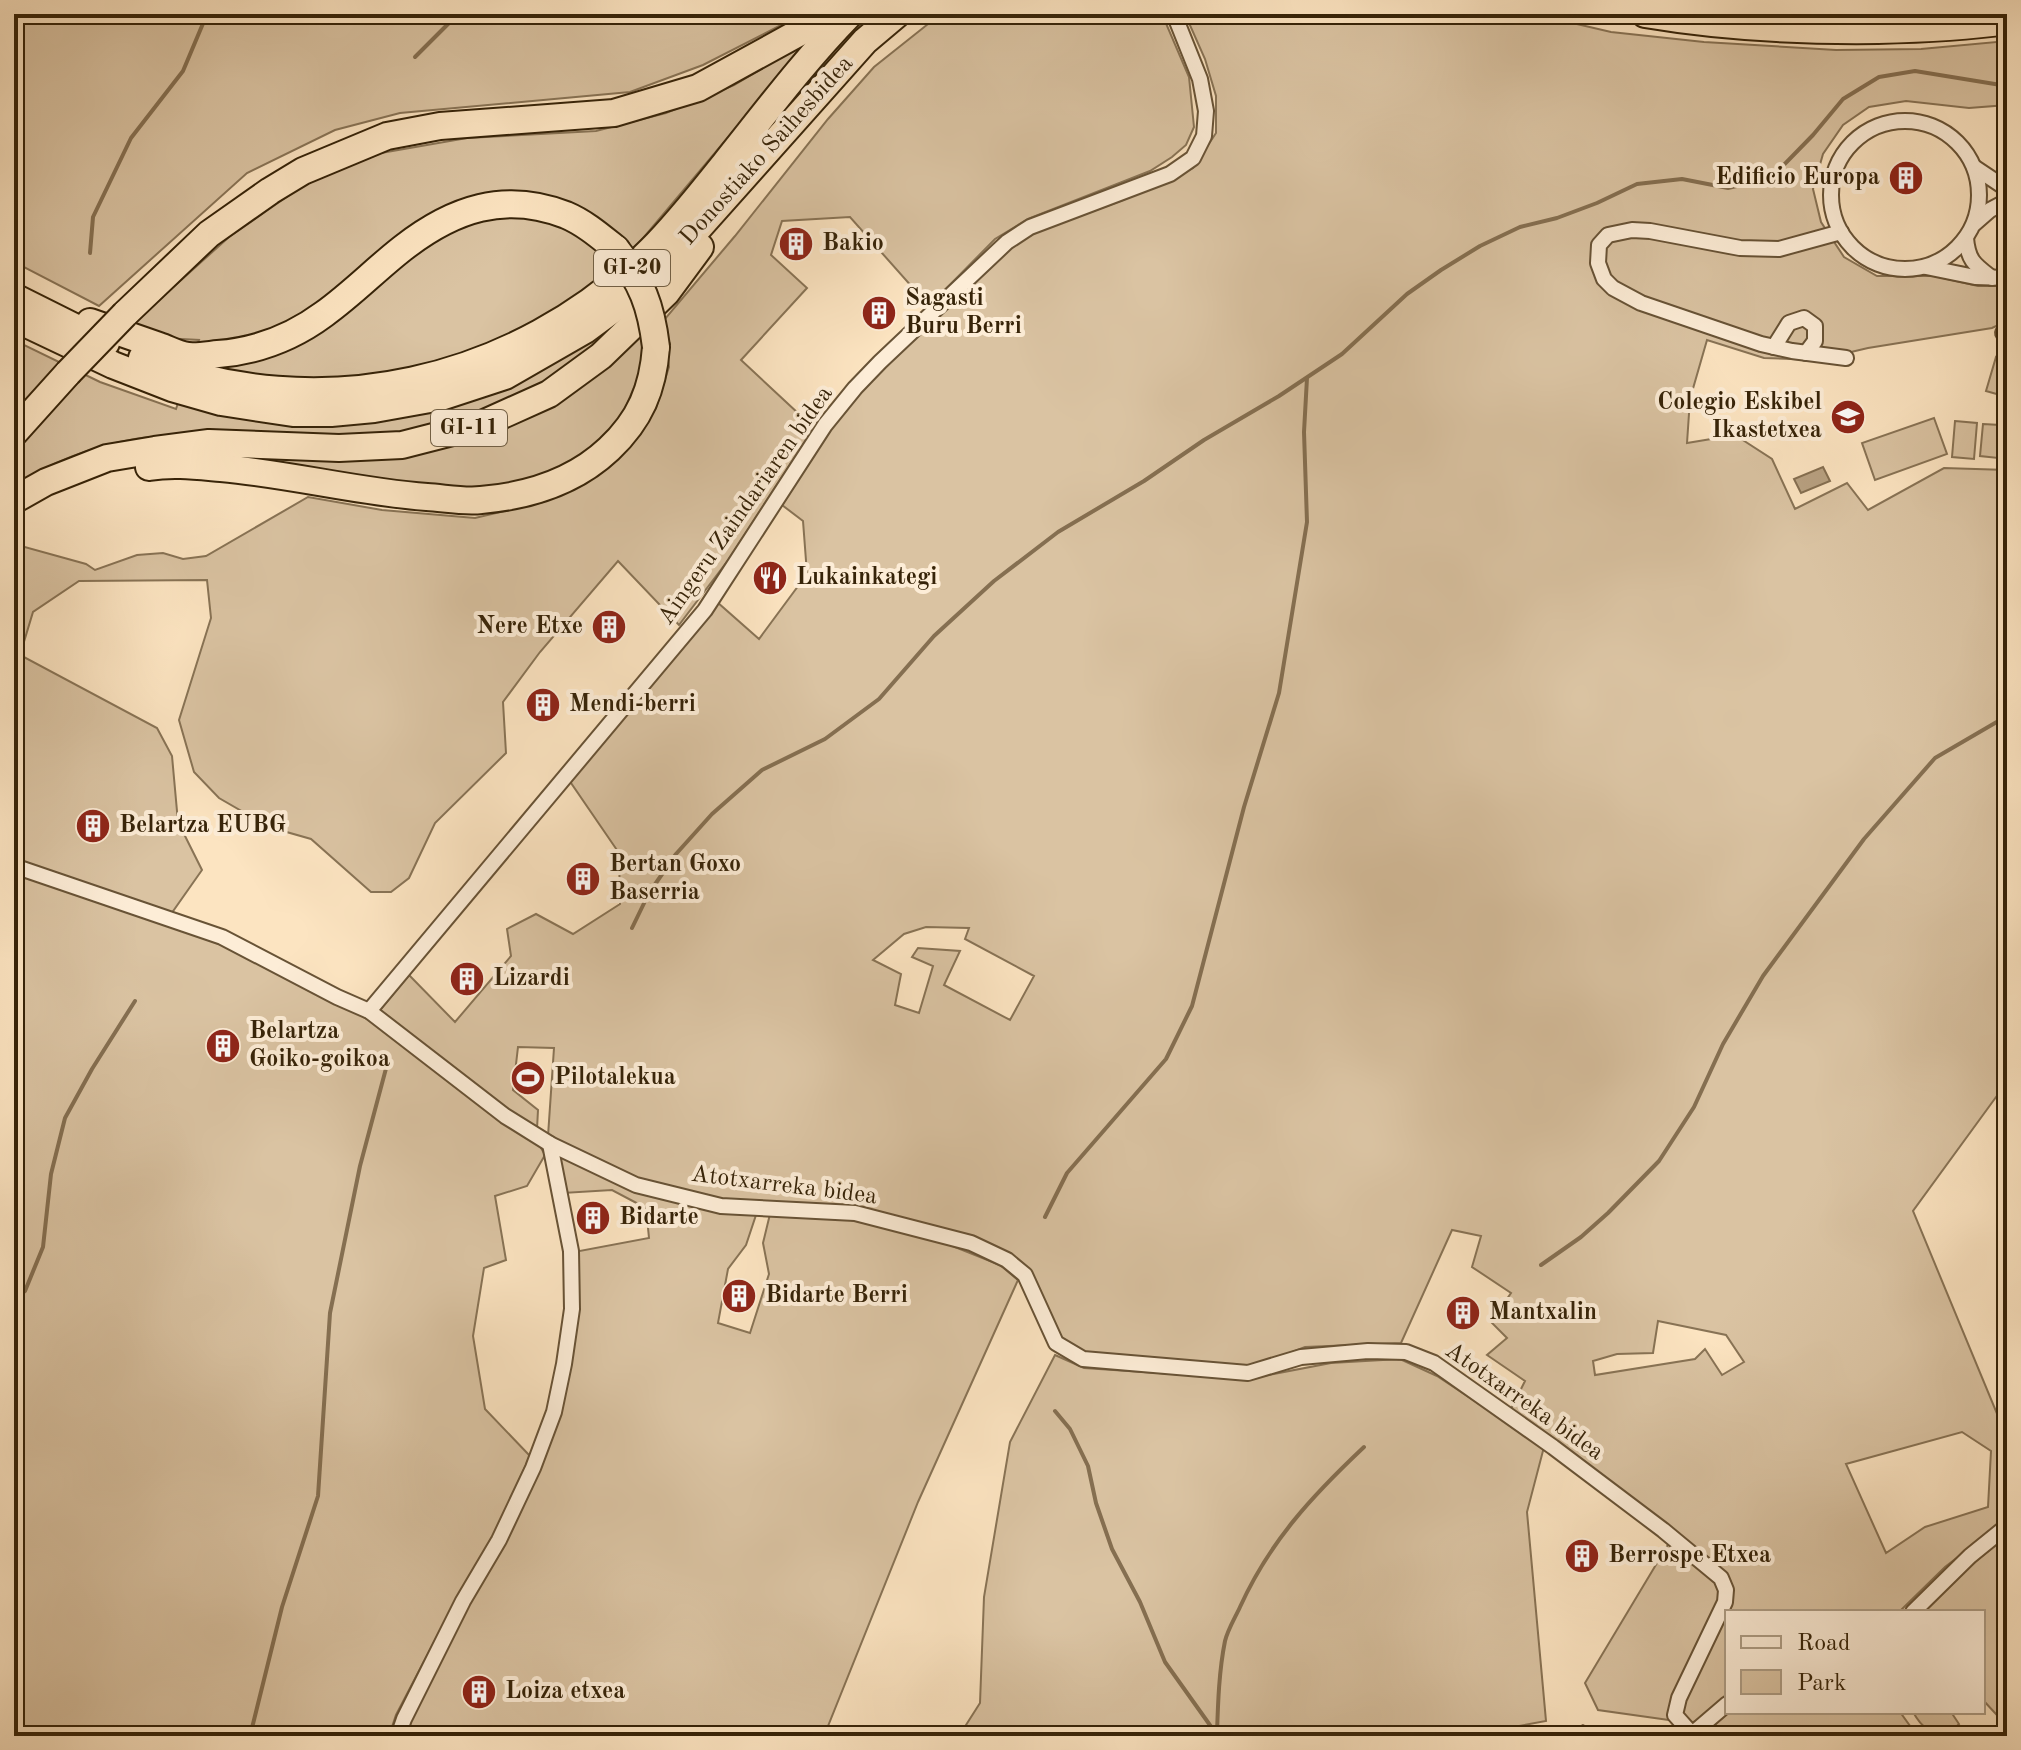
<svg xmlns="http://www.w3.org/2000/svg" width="2021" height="1750" viewBox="0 0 2021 1750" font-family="'Old Standard TT',serif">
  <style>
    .green { fill: #dac3a2; stroke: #887355; stroke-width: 2; fill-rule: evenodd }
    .water { fill: #b9a282; stroke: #856f51; stroke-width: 2 }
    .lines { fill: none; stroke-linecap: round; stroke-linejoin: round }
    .stream { stroke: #856f51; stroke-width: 4 }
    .minor-casing { stroke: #685336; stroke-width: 18 }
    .motorway-casing { stroke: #362308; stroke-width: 30 }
    .minor { stroke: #fdedd7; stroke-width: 14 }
    .motorway { stroke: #fce4c1; stroke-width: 26 }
    .motorway-bridge-casing { stroke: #362308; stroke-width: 30; stroke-linecap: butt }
    .motorway-bridge { stroke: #fce4c1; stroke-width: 26 }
    .labels { text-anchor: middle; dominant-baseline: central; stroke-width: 8; stroke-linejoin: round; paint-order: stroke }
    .shield { fill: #fdedd7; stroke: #726046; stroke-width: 2 }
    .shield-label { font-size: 22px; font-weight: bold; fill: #362308 }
    .street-label { font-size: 24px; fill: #362308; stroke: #fdedd7 }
    .poi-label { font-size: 24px; font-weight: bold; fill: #362308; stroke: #fdedd7; text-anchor: start }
  </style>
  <rect width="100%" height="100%" fill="#fce4c1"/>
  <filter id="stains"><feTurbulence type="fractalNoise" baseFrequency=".0025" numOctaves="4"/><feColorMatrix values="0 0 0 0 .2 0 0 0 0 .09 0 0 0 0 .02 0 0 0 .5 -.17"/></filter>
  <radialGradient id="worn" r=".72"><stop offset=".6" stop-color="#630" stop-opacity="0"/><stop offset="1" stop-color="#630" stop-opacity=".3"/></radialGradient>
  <!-- green -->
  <g class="green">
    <polygon points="14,14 798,14 787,22 703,65 630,92 400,113 335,130 247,173 99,306 14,262"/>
    <polygon points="944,14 1162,14 1189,77 1194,127 1186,145 1172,157 1150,171 1028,219 995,239 929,306 850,217 782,221 771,255 807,288 741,360 814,428 729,559 679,625 618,561 540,652 503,702 506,753 435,823 409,878 391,892 371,892 311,839 269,827 219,798 194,772 179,720 211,618 207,580 79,581 33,612 20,655 157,728 172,756 178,822 202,870 171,914 14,859 14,544 86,564 95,570 137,555 163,553 183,559 206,556 308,497 382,510 475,518 543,502 592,479 630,445 656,408 669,367 664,320 735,236 828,119 874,67 933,20"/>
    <path d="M1185 14H1534L1611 32 1704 42 1836 50 1921 49 2007 41V105L1969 108 1906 101 1869 107 1843 125 1823 154 1813 189 1821 222 1844 257 1877 276H1934L1978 286H2007V321L1992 328 1868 348 1817 360 1764 358 1707 340 1690 399 1687 443 1735 435 1772 459 1795 509 1847 483 1868 510 1944 468 2007 470V1082L1913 1211 2005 1433H2007V1519L1945 1567 1899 1612H1727V1695L1700 1720 1690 1723 1598 1710 1585 1683 1675 1533 1510 1411 1525 1381 1487 1355 1507 1338 1491 1322 1511 1293 1472 1267 1481 1236 1452 1230 1401 1343 1305 1347 1251 1368 1087 1356 1059 1341 1005 1256 847 1209 721 1202 641 1181 548 1136 554 1048 518 1047 513 1090 538 1110 537 1129 499 1104 380 1010 409 975 455 1022 511 956 507 929 536 914 573 934 620 904 619 853 569 780 717 602 759 639 807 574 803 521 782 505 848 403 1003 251 1039 231 1123 200 1193 168 1216 133V96L1205 59ZM926 927 969 928 965 939 1034 976 1010 1020 944 985 960 951 918 948 912 957 933 966 919 1013 895 1005 901 974 873 960 904 934ZM1658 1321 1726 1335 1744 1362 1722 1375 1705 1349 1695 1359 1595 1375 1593 1361 1617 1354 1653 1353ZM1962 1432 1991 1451 1988 1507 1925 1527 1886 1553 1846 1464Z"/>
    <path d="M810 40 639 243 594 282 644 338 640 373 622 416 595 446 561 469 515 484 471 491 377 483 225 456 210 431C185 434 160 435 135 439 93 446 49 463 14 486V340L100 382 176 409 199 340 162 338 130 326 229 237 308 182 381 153 467 138 596 131 666 113 734 85Z"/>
    <polygon points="1996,357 2007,363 2007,397 1986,391"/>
    <polygon points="1934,418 1947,454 1875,480 1862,443"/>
    <polygon points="1955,421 1977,423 1974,459 1952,457"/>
    <polygon points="1983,424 2000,425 1998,458 1980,456"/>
    <polygon points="14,872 111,903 248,955 368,1016 536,1139 545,1155 527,1186 495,1196 506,1260 484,1268 473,1336 485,1409 530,1456 493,1537 445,1621 396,1715 389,1736 14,1736"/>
    <polygon points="556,1151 637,1190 756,1215 746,1245 728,1269 718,1323 750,1333 769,1274 763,1243 770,1214 819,1214 856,1221 935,1239 1000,1265 1018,1280 918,1502 824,1736 403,1736 557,1415 574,1252 649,1238 646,1208 612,1190 563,1193"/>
    <polygon points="1055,1355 1084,1368 1247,1379 1331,1363 1400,1359 1437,1376 1544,1447 1527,1512 1546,1721 1464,1736 959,1736 980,1703 984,1597 1010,1442"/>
    <polygon points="2007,1535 2007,1726 1983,1700 1983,1612 1924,1612 1968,1568"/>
    <polygon points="1729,1712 1900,1712 1913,1730 1920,1736 1702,1736"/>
    <path d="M1913 1712H1951L1959 1724 1949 1734C1930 1734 1922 1728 1913 1712Z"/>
  </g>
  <!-- water -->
  <polygon class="water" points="1823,467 1830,481 1801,493 1794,479"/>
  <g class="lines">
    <!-- stream -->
    <g class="stream">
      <polyline points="415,57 458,14"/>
      <polyline points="90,253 93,217 131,138 183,71 207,14"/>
      <polyline points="632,928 649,893 676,854 712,814 762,770 825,739 879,699 934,636 994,581 1058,532 1144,481 1204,440 1279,396 1342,354 1407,294 1441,270 1480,246 1520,227 1557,218 1597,203 1637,184 1682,179 1728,188 1771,178 1813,135 1843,99 1879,77 1915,71 2007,86"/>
      <polyline points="1045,1217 1067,1173 1166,1059 1192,1006 1244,807 1279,693 1307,522 1304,432 1307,378"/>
      <polyline points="1541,1265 1581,1237 1608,1213 1659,1161 1694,1107 1723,1044 1763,976 1864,839 1935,758 2007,716"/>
      <polyline points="14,1300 25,1291 43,1247 51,1174 65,1118 92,1069 135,1001"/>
      <polyline points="1055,1411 1070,1429 1088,1466 1096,1503 1112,1549 1140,1602 1165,1662 1217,1735"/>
      <path d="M1217 1733C1218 1702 1219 1671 1225 1641 1228 1629 1235 1618 1240 1607 1270 1541 1312 1496 1364 1447"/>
      <polyline points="250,1736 282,1607 318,1496 330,1313 360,1166 388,1061"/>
      <polyline points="1578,1736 1583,1726"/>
    </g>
    <!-- minor casing -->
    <g class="minor-casing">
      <g id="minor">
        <circle cx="1905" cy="195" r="74"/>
        <polyline points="1974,167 2007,189"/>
        <polyline points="1974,224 1990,210 2007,201"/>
        <polyline points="1841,232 1779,249 1740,248 1650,231 1632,230 1608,235 1599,245 1598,263 1604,279 1613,288 1641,303 1761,344 1792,351 1846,358"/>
        <path d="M1966 238C1968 261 1975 265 1992 278"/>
        <polyline points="1926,267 1975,277 2007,278"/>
        <polyline points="2003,333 2007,335"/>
        <polyline points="1774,347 1789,323 1804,318 1815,326 1815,341 1806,353"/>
        <polyline points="14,866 222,937 337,997 369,1011 505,1116 550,1144 636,1185 721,1206 855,1213 971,1243 1007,1260 1025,1275 1056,1343 1083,1359 1248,1373 1301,1357 1368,1351 1406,1352 1434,1363 1553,1447 1663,1530 1721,1578 1726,1590 1725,1602 1679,1698 1675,1715 1692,1734"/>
        <polyline points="369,1011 705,610 825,425 855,388 880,362 1007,242 1030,227 1170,174 1193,158 1204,136 1206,111 1200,79 1174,14"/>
        <polyline points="1913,1612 1970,1556 2007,1526"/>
        <polyline points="1692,1734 1727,1704"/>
        <polyline points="398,1736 404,1719 463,1601 499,1540 533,1468 554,1412 564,1364 572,1309 571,1251 550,1144"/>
      </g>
    </g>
    <!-- motorway casing -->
    <g class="motorway-casing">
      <g id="motorway">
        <path d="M1645 14C1722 27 1800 31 1878 30 1921 29 1964 27 2007 21"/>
        <polyline points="14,297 106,343"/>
        <polyline points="125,314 209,234 270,191 303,171 387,136 440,126 614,113 698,88 800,32 829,14"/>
        <polyline points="14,318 113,365 172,388 221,402 293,413 331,413 374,409 441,397 505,376 585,330 627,299 685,243 865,41 897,14"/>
        <path d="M90 322C113 330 136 338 159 346 168 349 178 355 188 356 197 357 208 355 218 354 256 351 293 337 324 314 352 294 376 269 403 248 453 209 505 191 566 215 585 223 601 237 616 249"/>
        <path d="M142 358C319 429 517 383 651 250 678 223 702 192 726 162 766 112 805 60 850 14"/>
        <polyline points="14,433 68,373"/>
        <path d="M149 467C173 463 197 466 221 468 290 474 358 492 427 497 444 498 464 502 481 500 528 496 574 482 609 449 640 420 653 389 656 347"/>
        <polyline points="14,500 46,482 107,458 155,450 209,443 339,448 402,445 480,425 549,394 601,356 666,293 700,247"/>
      </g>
    </g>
    <!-- minor -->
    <use href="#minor" class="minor"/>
    <!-- motorway -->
    <use href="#motorway" class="motorway"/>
    <!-- motorway-bridge casing -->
    <g class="motorway-bridge-casing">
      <g id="motorway-bridge">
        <path d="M616 249C642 283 651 305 656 347"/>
        <polyline points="68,373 125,314"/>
      </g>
    </g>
    <!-- motorway-bridge -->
    <use href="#motorway-bridge" class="motorway-bridge"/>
  </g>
  <!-- icons -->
  <defs>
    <g id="building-disc" transform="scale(1.8)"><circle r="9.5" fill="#8f2418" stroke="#fdedd7"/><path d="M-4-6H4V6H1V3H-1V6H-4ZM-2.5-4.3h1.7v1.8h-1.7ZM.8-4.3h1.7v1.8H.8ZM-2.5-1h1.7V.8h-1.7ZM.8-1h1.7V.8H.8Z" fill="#fff"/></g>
    <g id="school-disc" transform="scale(1.8)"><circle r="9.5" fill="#8f2418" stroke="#fdedd7"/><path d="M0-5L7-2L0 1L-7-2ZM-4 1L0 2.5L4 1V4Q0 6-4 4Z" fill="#fff"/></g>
    <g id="restaurant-disc" transform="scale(1.8)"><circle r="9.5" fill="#8f2418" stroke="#fdedd7"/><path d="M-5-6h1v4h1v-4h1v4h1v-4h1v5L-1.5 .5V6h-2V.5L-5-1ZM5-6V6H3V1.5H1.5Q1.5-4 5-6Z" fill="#fff"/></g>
    <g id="stadium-disc" transform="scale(1.8)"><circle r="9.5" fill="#8f2418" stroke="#fdedd7"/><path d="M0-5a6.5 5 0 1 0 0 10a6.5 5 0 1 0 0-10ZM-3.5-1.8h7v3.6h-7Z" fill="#fff"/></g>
  </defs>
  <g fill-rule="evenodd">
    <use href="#building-disc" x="1906" y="178"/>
    <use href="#building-disc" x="796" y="244"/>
    <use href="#building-disc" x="879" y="313"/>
    <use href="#school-disc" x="1848" y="417"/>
    <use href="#restaurant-disc" x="770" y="578"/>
    <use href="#building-disc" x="609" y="627"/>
    <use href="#building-disc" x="543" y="705"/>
    <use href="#building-disc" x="93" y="826"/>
    <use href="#building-disc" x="583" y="879"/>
    <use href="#building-disc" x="467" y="979"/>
    <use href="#building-disc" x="223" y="1046"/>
    <use href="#stadium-disc" x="528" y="1078"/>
    <use href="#building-disc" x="593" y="1218"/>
    <use href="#building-disc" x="739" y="1296"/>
    <use href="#building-disc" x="1463" y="1313"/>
    <use href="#building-disc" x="1582" y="1556"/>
    <use href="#building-disc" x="479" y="1692"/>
  </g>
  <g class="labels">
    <!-- shield labels -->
    <g class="shield">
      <rect x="594" y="250" width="76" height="36" rx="6"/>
      <rect x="431" y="410" width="76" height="36" rx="6"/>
    </g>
    <g class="shield-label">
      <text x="632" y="268">GI-20</text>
      <text x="469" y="428">GI-11</text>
    </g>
    <!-- street labels -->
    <g class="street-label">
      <text transform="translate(767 151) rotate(-48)">Donostiako Saihesbidea</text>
      <text transform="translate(746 506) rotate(-55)">Aingeru Zaindariaren bidea</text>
      <text transform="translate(784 1186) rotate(7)">Atotxarreka bidea</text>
      <text transform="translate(1524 1402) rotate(35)">Atotxarreka bidea</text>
    </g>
    <!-- poi labels -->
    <g class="poi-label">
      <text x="1880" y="178" text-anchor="end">Edificio Europa</text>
      <text x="822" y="244">Bakio</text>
      <text x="905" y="299">Sagasti<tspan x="905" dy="28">Buru Berri</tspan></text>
      <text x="1822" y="403" text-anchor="end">Colegio Eskibel<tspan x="1822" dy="28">Ikastetxea</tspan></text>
      <text x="796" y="578">Lukainkategi</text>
      <text x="583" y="627" text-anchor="end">Nere Etxe</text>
      <text x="569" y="705">Mendi-berri</text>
      <text x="119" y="826">Belartza EUBG</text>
      <text x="609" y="865">Bertan Goxo<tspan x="609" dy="28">Baserria</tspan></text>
      <text x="493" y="979">Lizardi</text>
      <text x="249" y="1032">Belartza<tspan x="249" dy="28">Goiko-goikoa</tspan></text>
      <text x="554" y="1078">Pilotalekua</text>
      <text x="619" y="1218">Bidarte</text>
      <text x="765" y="1296">Bidarte Berri</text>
      <text x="1489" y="1313">Mantxalin</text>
      <text x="1608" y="1556">Berrospe Etxea</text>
      <text x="505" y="1692">Loiza etxea</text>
    </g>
  </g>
  <!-- margin -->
  <rect width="2021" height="1750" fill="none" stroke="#fce4c1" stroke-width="48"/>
  <rect x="16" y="16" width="1989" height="1718" fill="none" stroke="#362308" stroke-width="4"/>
  <rect x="24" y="24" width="1973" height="1702" fill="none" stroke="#362308" stroke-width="2"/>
  <!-- legend -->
  <rect x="1725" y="1610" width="260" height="104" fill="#fdedd7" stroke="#ad9c84" stroke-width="2"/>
  <rect x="1741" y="1636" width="40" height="12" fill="#fdedd7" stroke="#ad9c84" stroke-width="2"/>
  <text x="1797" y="1650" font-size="24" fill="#362308">Road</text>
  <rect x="1741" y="1670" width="40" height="24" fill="#dac3a2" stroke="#ad9c84" stroke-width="2"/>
  <text x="1797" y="1690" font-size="24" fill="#362308">Park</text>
  <rect width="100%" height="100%" filter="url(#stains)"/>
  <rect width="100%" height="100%" fill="url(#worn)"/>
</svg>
